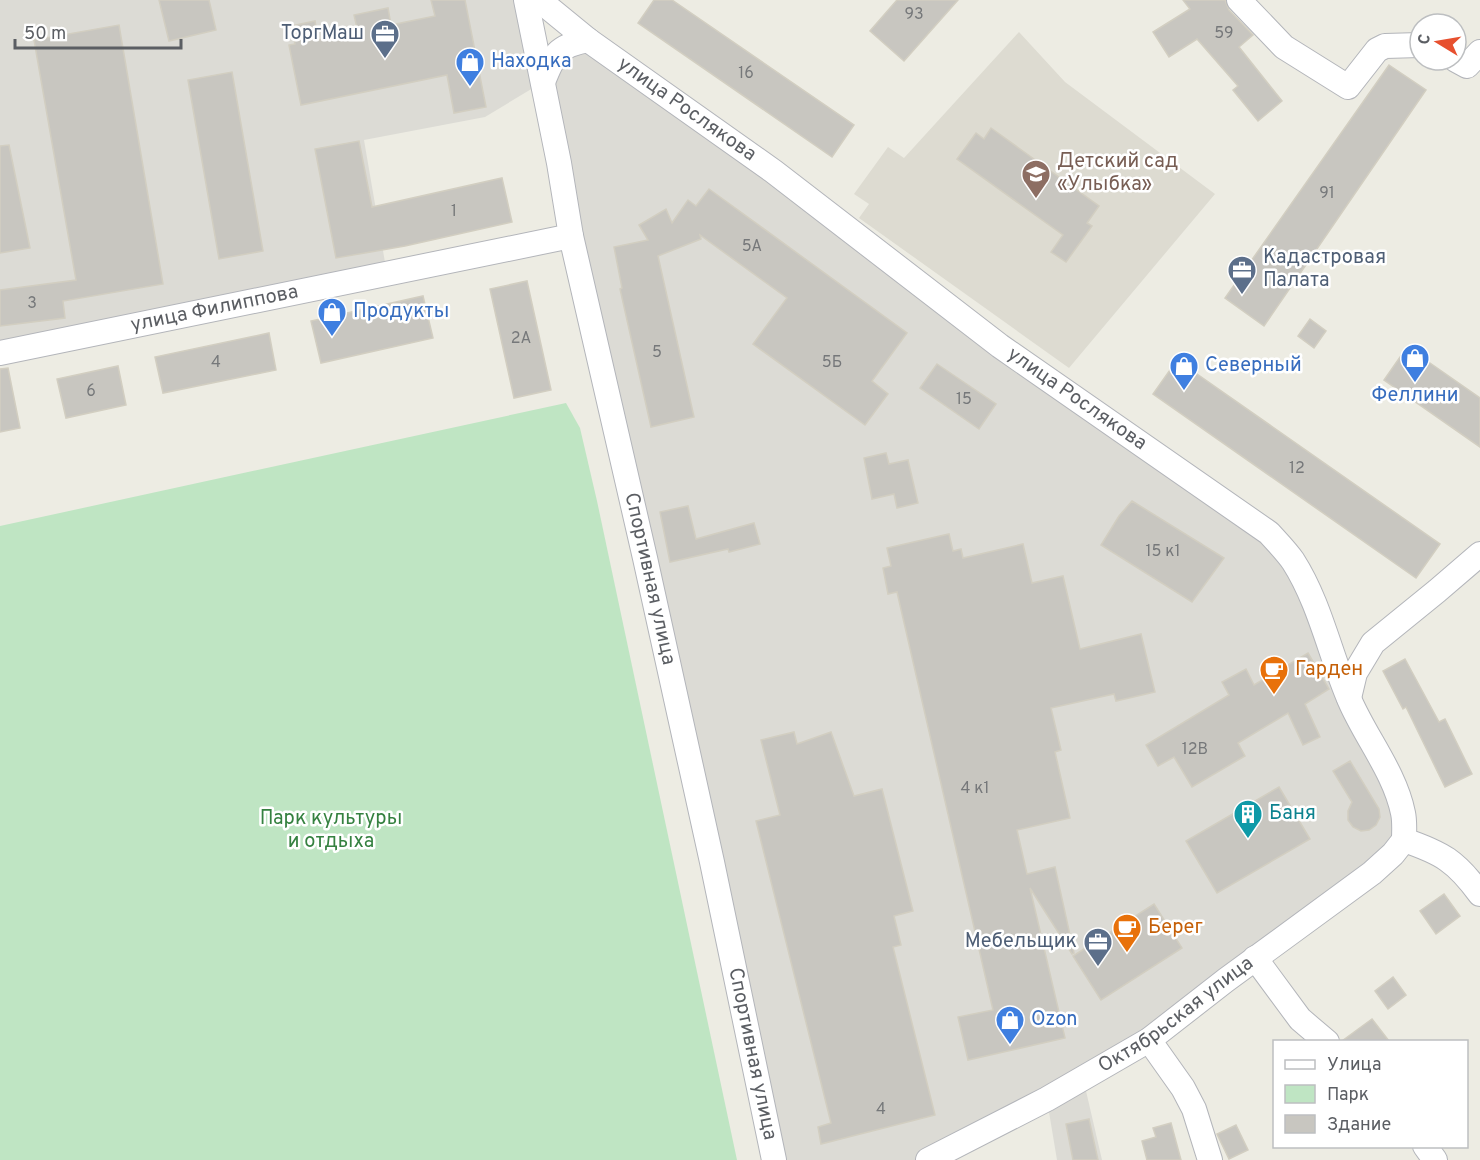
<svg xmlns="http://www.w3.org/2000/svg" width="1480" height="1160" viewBox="0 0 1480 1160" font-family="Overpass,sans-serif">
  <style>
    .industrial { fill: #dcdbd5 }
    .education { fill: #dddbd1 }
    .green { fill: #bfe5c3 }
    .building { fill: #c8c6c0; stroke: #d2cec1; stroke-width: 1.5 }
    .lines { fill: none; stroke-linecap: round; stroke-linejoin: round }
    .street-casing { stroke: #b3b5ba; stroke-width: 26 }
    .street { stroke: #fff; stroke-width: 24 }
    .labels { text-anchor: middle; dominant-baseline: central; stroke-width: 5; stroke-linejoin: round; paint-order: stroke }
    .number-label { font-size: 16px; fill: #76787a }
    .service-label { font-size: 20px; fill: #4e5e75; stroke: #fff; text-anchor: end }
    .shop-label { font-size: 20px; fill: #366cbe; stroke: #fff; text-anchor: start }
    .street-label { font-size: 20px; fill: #5b5e63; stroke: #fff }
    .education-label { font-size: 20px; fill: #785e54; stroke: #fff; text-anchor: start }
    .food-label { font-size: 20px; fill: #c56008; stroke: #fff; text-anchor: start }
    .culture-label { font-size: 20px; fill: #0d838f; stroke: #fff; text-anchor: start }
    .park-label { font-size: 20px; fill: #358140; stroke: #fff }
  </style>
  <rect width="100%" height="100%" fill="#edece3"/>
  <!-- industrial -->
  <polygon class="industrial" points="0,0 526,0 543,80 575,43 1292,560 1404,840 1083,1078 1102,1160 1057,1160 1047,1100 928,1160 774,1160 543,82 485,117 364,140 387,274 0,353"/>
  <!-- education -->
  <polygon class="education" points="1019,32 1065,82 1215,194 1069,368 859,218 869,204 854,194 888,147 904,158"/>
  <!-- green -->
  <polygon class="green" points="566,403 580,428 597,501 737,1160 0,1160 0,526"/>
  <!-- building -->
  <g class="building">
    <polygon points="159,0 209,0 216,30 169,41"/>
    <polygon points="431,0 465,0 486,107 454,113 447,75 301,105 289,45 295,44 291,26 315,21 318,40 358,32 354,15 388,8 391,25 435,16"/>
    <polygon points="654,0 672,0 854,125 832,157 638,23"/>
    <polygon points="897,0 958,0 904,61 870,31"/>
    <polygon points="1183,0 1225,0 1229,10 1253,35 1239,47 1282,101 1258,121 1233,90 1238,86 1197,39 1169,57 1153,32 1190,9"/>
    <polygon points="119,25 163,284 63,301 65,318 0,326 0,290 76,280 34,40"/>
    <polygon points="1389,65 1426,90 1264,326 1225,298"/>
    <polygon points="232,72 263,251 219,259 188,80"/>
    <polygon points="991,128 1099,206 1087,223 1092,226 1066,262 1051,252 1063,235 957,159 976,133 984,139"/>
    <polygon points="359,141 372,207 502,178 512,222 405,246 336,258 315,149"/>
    <polygon points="9,145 30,248 0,253 0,146"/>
    <polygon points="709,189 907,333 872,381 888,394 865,425 753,344 787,298 700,235 701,239 658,256 694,417 651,427 620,289 622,288 614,247 648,240 639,225 666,209 672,223 688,200 696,206"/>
    <polygon points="527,281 551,390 514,398 490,289"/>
    <polygon points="423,296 433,338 321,363 311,321"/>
    <polygon points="1310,319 1326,331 1314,348 1298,336"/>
    <polygon points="269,333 276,370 163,393 155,357"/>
    <polygon points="1407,347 1480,398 1480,447 1384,380"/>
    <polygon points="1177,360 1440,544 1416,578 1153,394"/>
    <polygon points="937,364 996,404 979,429 920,388"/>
    <polygon points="118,366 126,405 66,418 57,379"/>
    <polygon points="8,368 20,428 0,432 0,369"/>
    <polygon points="886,453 889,464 908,460 918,503 897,508 894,494 872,499 864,458"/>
    <polygon points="1132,501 1224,558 1192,602 1101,545 1119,516"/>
    <polygon points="688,506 696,539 754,523 760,544 729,552 728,549 670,562 660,512"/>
    <polygon points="949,534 953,551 961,549 963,558 1023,544 1032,583 1063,576 1080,649 1141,634 1155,692 1116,701 1114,694 1051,708 1061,750 1055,752 1070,818 1017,830 1027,874 1055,867 1074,953 1072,954 1030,888 1065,1038 968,1060 958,1017 993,1010 897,592 888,594 883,568 891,566 887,548"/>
    <polygon points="1308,653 1329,689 1305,704 1320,737 1303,745 1288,713 1238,743 1245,756 1192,787 1174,757 1158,766 1146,745 1229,695 1222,682 1246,669 1254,685"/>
    <polygon points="1405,659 1439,722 1445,719 1472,774 1445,787 1406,707 1403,709 1383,671"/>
    <polygon points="794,732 797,744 831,732 854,796 882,789 913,911 894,916 901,945 893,947 935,1115 821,1144 818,1127 831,1123 756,821 780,815 761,740"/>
    <polygon points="1350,761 1379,809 1380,817 1376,825 1369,830 1361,831 1353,827 1348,820 1348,811 1352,802 1333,771"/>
    <polygon points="1279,787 1310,839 1217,893 1186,841"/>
    <polygon points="1444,894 1460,916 1436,934 1420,911"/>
    <polygon points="1154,904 1182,948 1101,1000 1073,956"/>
    <polygon points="1393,977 1406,995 1388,1009 1375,991"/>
    <polygon points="1372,1019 1389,1041 1342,1041"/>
    <polygon points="1089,1119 1098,1160 1073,1160 1066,1124"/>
    <polygon points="1171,1123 1181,1160 1147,1160 1142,1141 1156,1137 1153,1128"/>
    <polygon points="1236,1125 1248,1150 1229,1159 1217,1134"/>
  </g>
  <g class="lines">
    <!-- street casing -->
    <g class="street-casing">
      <g id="street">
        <path id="s1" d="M526 0 559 163 571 236 645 558 712 862 774 1160"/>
        <path id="s2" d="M539 0 588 40 773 171 1000 346 1269 533C1277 542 1286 551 1293 561 1320 603 1330 655 1350 701 1366 738 1395 773 1403 813 1405 822 1404 832 1404 840"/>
        <polyline points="1239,0 1284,47 1348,87 1377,50 1385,46 1420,45"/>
        <polyline points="1456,60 1467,66 1480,52"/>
        <path d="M543 82C554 54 557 46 588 40"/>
        <path id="s3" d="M0 353 571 236"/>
        <polyline points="1349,698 1355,673 1373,643 1437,591 1480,554"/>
        <path d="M1404 840C1442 853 1456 861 1480 894"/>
        <polyline points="1255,958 1300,1019 1327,1042"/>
        <polyline points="1149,1040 1183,1088 1194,1109 1210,1160"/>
        <polyline points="1425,1146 1435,1160"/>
        <path id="s4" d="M928 1160 1047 1099 1149 1040 1226 980 1372 873 1393 854 1404 840"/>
      </g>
    </g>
    <!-- street -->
    <use href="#street" class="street"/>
  </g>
  <!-- icons -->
  <defs>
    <g id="office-pin" transform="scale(1.5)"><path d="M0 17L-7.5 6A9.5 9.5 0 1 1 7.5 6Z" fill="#5c6f8a" stroke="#fff"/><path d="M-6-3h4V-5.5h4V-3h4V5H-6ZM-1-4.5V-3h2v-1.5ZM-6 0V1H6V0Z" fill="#fff"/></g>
    <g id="shop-pin" transform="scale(1.5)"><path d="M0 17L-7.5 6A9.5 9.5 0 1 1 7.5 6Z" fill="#3f7fe0" stroke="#fff"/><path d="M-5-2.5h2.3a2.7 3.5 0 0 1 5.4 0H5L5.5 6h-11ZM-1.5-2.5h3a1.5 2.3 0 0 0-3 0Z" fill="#fff"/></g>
    <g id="school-pin" transform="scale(1.5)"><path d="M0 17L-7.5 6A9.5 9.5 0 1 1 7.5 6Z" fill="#8d6e63" stroke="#fff"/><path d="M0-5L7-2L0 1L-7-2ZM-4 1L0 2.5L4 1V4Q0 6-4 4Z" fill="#fff"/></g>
    <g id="cafe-pin" transform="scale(1.5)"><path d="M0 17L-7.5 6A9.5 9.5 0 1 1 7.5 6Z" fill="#e8710a" stroke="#fff"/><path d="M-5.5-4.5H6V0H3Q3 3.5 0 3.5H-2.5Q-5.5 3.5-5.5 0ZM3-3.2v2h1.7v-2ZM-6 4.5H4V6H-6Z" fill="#fff"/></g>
    <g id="building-pin" transform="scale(1.5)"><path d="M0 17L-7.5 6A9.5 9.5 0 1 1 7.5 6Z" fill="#0f9aa8" stroke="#fff"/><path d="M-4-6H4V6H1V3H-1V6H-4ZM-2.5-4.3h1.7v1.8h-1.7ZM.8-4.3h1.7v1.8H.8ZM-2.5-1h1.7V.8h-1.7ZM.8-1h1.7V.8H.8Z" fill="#fff"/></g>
  </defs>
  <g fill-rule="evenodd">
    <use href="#office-pin" x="385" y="34"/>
    <use href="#shop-pin" x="470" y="62"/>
    <use href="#school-pin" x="1036" y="174"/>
    <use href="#office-pin" x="1242" y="270"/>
    <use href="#shop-pin" x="332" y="312"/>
    <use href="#shop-pin" x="1415" y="358"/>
    <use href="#shop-pin" x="1184" y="366"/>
    <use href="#cafe-pin" x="1274" y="670"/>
    <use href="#building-pin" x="1248" y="814"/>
    <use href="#cafe-pin" x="1127" y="928"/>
    <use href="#office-pin" x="1098" y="942"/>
    <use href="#shop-pin" x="1010" y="1020"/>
  </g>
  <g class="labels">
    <!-- number labels -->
    <g class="number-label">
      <text x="914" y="15">93</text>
      <text x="1224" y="34">59</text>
      <text x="746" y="74">16</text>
      <text x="1327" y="194">91</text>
      <text x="454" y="212">1</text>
      <text x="752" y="247">5А</text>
      <text x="32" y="304">3</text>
      <text x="521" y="339">2А</text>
      <text x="657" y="353">5</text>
      <text x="216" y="363">4</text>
      <text x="832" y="363">5Б</text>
      <text x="91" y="392">6</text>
      <text x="964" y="400">15</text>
      <text x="1297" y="469">12</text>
      <text x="1163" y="552">15 к1</text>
      <text x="1195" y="750">12В</text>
      <text x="975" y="789">4 к1</text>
      <text x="881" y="1110">4</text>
    </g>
    <!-- service labels -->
    <g class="service-label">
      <text x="364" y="34">ТоргМаш</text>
      <text x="1263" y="258" text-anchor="start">Кадастровая<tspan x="1263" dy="23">Палата</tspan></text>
      <text x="1077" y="942">Мебельщик</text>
    </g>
    <!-- shop labels -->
    <g class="shop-label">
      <text x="491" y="62">Находка</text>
      <text x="353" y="312">Продукты</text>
      <text x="1205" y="366">Северный</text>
      <text x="1415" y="396" text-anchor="middle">Феллини</text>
      <text x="1031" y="1020">Ozon</text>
    </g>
    <!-- street labels -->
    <g class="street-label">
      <text stroke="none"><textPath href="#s2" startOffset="184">улица Рослякова</textPath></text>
      <text stroke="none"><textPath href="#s3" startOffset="219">улица Филиппова</textPath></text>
      <text stroke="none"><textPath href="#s2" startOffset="670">улица Рослякова</textPath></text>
      <text stroke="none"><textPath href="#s1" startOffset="592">Спортивная улица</textPath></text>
      <text stroke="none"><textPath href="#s4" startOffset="288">Октябрьская улица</textPath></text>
      <text stroke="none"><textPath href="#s1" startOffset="1078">Спортивная улица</textPath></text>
    </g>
    <!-- education labels -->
    <g class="education-label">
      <text x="1057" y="162">Детский сад<tspan x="1057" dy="23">«Улыбка»</tspan></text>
    </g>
    <!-- food labels -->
    <g class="food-label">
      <text x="1295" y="670">Гарден</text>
      <text x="1148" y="928">Берег</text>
    </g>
    <!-- culture labels -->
    <g class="culture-label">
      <text x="1269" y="814">Баня</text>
    </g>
    <!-- park labels -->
    <g class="park-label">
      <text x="331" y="819">Парк культуры<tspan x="331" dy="23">и отдыха</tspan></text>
    </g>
  </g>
  <!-- legend -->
  <rect x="1273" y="1040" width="195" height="108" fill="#ffffff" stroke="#bdbfc1" stroke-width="1.5"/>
  <rect x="1285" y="1060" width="30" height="9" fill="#ffffff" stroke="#bdbfc1" stroke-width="1.5"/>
  <text x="1327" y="1070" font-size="18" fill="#5b5e63">Улица</text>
  <rect x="1285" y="1085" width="30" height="18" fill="#bfe5c3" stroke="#bdbfc1" stroke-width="1.5"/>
  <text x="1327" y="1100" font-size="18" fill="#5b5e63">Парк</text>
  <rect x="1285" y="1115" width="30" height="18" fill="#c8c6c0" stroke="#bdbfc1" stroke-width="1.5"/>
  <text x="1327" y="1130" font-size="18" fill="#5b5e63">Здание</text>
  <!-- north arrow -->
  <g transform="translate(1438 42) rotate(281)"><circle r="28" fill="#ffffff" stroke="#bdbfc1" stroke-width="1.5"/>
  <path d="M0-4.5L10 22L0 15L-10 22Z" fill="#e7502f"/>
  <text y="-9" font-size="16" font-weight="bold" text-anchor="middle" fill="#5b5e63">С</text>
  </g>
  <!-- scale -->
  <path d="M15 39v9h166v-9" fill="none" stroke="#5b5e63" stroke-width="3"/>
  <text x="24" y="39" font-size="18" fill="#5b5e63" stroke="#ffffff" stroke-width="4.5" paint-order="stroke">50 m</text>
</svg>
